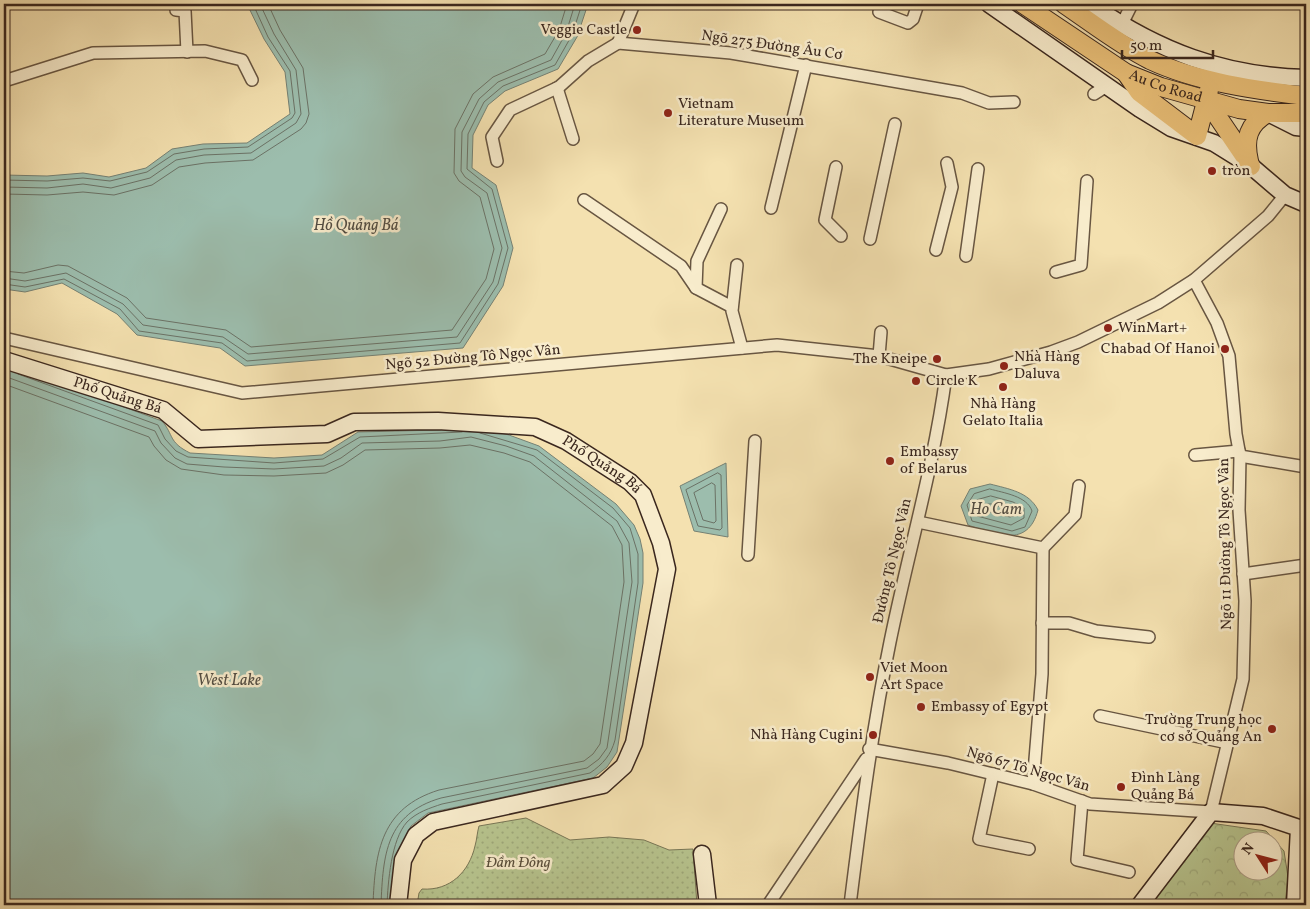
<svg xmlns="http://www.w3.org/2000/svg" width="1310" height="909" viewBox="0 0 1310 909" font-family="Vollkorn,serif">
  <style>
    .park { fill: url(#park-crowns); stroke: #787656; fill-rule: evenodd }
    .garden { fill: url(#garden-dots); stroke: #787656 }
    .water { fill: #9cbdad; stroke: #758174 }
    .lines { fill: none; stroke-linecap: round; stroke-linejoin: round }
    .shore { stroke: #6b7266; stroke-width: 1 }
    .street-casing { stroke: #685642; stroke-width: 14 }
    .secondary-casing { stroke: #3a271e; stroke-width: 19 }
    .primary-casing { stroke: #3a271e; stroke-width: 20 }
    .street { stroke: #f8eccc; stroke-width: 11 }
    .secondary { stroke: #f8eccc; stroke-width: 16 }
    .primary { stroke: #eac078; stroke-width: 18 }
    .poi-dot { fill: #8f2418; stroke: #f8eccc; stroke-width: 2 }
    .labels { text-anchor: middle; dominant-baseline: central; stroke-width: 5; stroke-linejoin: round; paint-order: stroke }
    .poi-label { font-size: 15px; fill: #3a271e; stroke: #f8eccc; text-anchor: start }
    .street-label { font-size: 15px; fill: #3a271e; stroke: #f8eccc }
    .park-label { font-size: 15px; font-style: italic; fill: #594e3a; stroke: #f8eccc }
    .water-label { font-size: 16px; font-style: italic; fill: #524c42; stroke: #f8eccc }
  </style>
  <defs>
    <pattern id="park-crowns" width="20" height="18" patternUnits="userSpaceOnUse" patternTransform="scale(1.25)"><rect width="20" height="18" fill="#b7c48e"/><path d="M2 6a3 3 0 1 1 6 0M12 15a3 3 0 1 1 6 0" fill="none" stroke="#9ea87a"/></pattern>
    <pattern id="garden-dots" width="8" height="8" patternUnits="userSpaceOnUse" patternTransform="scale(1.25)"><rect width="8" height="8" fill="#b7c48e"/><path d="M2 2h.1M6 6h.1" fill="none" stroke="#9ea87a" stroke-width="1.8" stroke-linecap="round"/></pattern>
  </defs>
  <rect width="100%" height="100%" fill="#f4e1b0"/>
  <filter id="stains"><feTurbulence type="fractalNoise" baseFrequency=".004" numOctaves="4"/><feColorMatrix values="0 0 0 0 .2 0 0 0 0 .09 0 0 0 0 .02 0 0 0 .5 -.17"/></filter>
  <radialGradient id="worn" r=".72"><stop offset=".6" stop-color="#630" stop-opacity="0"/><stop offset="1" stop-color="#630" stop-opacity=".3"/></radialGradient>
  <!-- park -->
  <path class="park" d="M1210 823 1266 831 1284 851 1288 877 1285 905H1146ZM1242 842H1272V872H1242Z"/>
  <!-- garden -->
  <path class="garden" d="M526 818 570 840 609 837 644 840 669 850 693 849 697 905H417L419 893 422 889C450 891 469 872 475 846 477 839 477 833 479 826Z"/>
  <!-- water -->
  <g class="water">
    <polygon points="247,4 588,4 577,37 558,69 505,91 488,105 473,135 472,168 496,185 513,248 503,286 463,348 245,366 220,348 137,335 117,314 62,283 25,292 4,289 4,175 47,176 83,173 109,177 146,168 172,149 203,144 247,143 290,114 285,72 264,39"/>
    <path d="M4 363 162 421C174 435 168 442 190 453L274 458 322 455 358 432 439 430 472 426 509 435 539 446 616 504 634 525 640 539 643 553V583L617 752 607 767 593 778 428 813 411 826 399 849 392 905H4Z"/>
    <polygon points="726,463 728,537 694,531 680,486"/>
    <path d="M990 484C1009 489 1029 492 1038 510 1028 548 996 535 968 525L961 506 970 489Z"/>
  </g>
  <g class="lines">
    <!-- shore -->
    <g class="shore">
      <polyline points="4,180 47,181 83,178 110,181 147,172 174,154 204,149 248,147 292,118 295,113 290,71 268,37 253,4"/>
      <polyline points="4,187 47,188 83,184 111,188 150,178 176,160 204,155 251,153 296,123 301,114 296,70 274,34 260,4"/>
      <polyline points="4,194 47,195 83,192 114,195 152,185 179,167 205,163 253,160 301,129 306,123 309,114 303,68 280,30 268,4"/>
      <polyline points="4,271 24,273 58,265 68,266 127,298 146,318 226,330 251,347 452,330 486,279 494,249 480,197 459,181 454,173 455,129 473,94 493,77 545,54 559,30 567,4"/>
      <polyline points="4,278 25,281 66,273 123,304 143,325 223,337 248,354 457,337 493,282 502,248 487,193 465,177 461,171 462,132 479,99 498,82 551,60 566,33 575,4"/>
      <polyline points="4,284 25,287 64,279 120,309 139,331 222,343 247,361 460,343 498,284 508,248 492,189 467,169 468,134 484,102 503,86 555,65 572,35 582,4"/>
      <polyline points="18,374 158,425 165,439 176,451 188,457 274,463 323,459 360,437 462,432"/>
      <path d="M4 376 155 431 161 443 175 458 187 464 224 467 274 469 324 466 341 458 362 443 440 441 471 437 506 446 534 456 617 521 629 543 632 582 607 748 599 759 587 768 441 798C386 814 383 854 381 905"/>
      <path d="M4 384 149 437 154 446 166 460 181 469 224 475 274 476 326 473 343 465 365 450 440 448 470 445 504 453 530 462 612 526 622 545 624 582 600 744 593 754 584 761 439 790C381 808 375 851 373 905"/>
      <polygon points="718,473 721,475 722,528 720,530 698,526 686,490"/>
      <polygon points="712,483 715,485 716,521 714,523 703,520 694,493"/>
      <path d="M990 489C1004 493 1027 496 1032 511L1025 527 1012 531 972 521 967 505 974 494Z"/>
      <polygon points="991,496 1013,502 1024,508 1024,518 1011,525 977,516 973,507 977,500"/>
      <polygon points="991,504 1010,509 1016,515 1010,517 982,510 983,505"/>
      <path d="M387 905C388 882 391 840 407 822 417 812 430 808 442 804L590 773C603 764 611 755 615 740L638 583V554L630 528 613 508 537 450 480 433"/>
    </g>
    <!-- street casing -->
    <g class="street-casing">
      <g id="street">
        <polyline points="176,4 176,10 185,11 187,52"/>
        <polyline points="879,12 908,23 913,19 918,4"/>
        <polyline points="1121,26 1132,4"/>
        <polyline points="618,43 731,53 962,93 989,103 1014,102"/>
        <polyline points="618,43 634,4"/>
        <polyline points="4,81 93,53 205,51 242,60 252,80"/>
        <polyline points="557,88 573,139"/>
        <polyline points="1094,94 1108,85"/>
        <polyline points="497,161 492,137 510,110 559,87 588,61 618,43"/>
        <polyline points="836,167 825,220 841,236"/>
        <polyline points="584,200 681,266 696,288 732,307"/>
        <polyline points="771,208 806,65"/>
        <polyline points="870,239 895,124"/>
        <polyline points="936,250 952,187 947,163"/>
        <polyline points="966,256 978,169"/>
        <polyline points="737,265 732,311 742,348"/>
        <polyline points="1056,272 1081,265 1087,181"/>
        <polyline points="696,288 697,261 721,209"/>
        <polyline points="4,338 242,393 777,345 879,356 946,375 989,369 1051,352 1078,342 1158,303 1194,280 1268,216 1285,195"/>
        <polyline points="879,356 881,332"/>
        <polyline points="1195,455 1239,451"/>
        <polyline points="1240,456 1306,467"/>
        <polyline points="918,522 1043,548 1075,515 1079,486"/>
        <polyline points="748,555 755,441"/>
        <polyline points="1243,574 1306,565"/>
        <polyline points="1042,623 1069,623 1096,631 1149,637"/>
        <polyline points="1100,716 1228,743"/>
        <polyline points="869,749 948,763 993,774 1033,784 1090,804 1211,812 1243,679 1245,601 1239,510 1240,456 1236,434 1229,356 1217,323 1194,280"/>
        <polyline points="993,774 979,839 1029,849"/>
        <polyline points="1033,784 1042,674 1043,548"/>
        <polyline points="1082,801 1077,860 1129,872"/>
        <polyline points="768,905 866,759"/>
        <path d="M850 905C861 817 872 730 890 642 908 553 934 466 946 375"/>
      </g>
    </g>
    <!-- secondary casing -->
    <g class="secondary-casing">
      <g id="secondary">
        <polyline points="989,4 1140,109 1171,128 1214,143 1251,166 1285,195 1306,204"/>
        <path d="M1090 4C1158 51 1223 76 1306 78"/>
        <polyline points="1268,113 1296,127 1306,128"/>
        <path id="s1" d="M4 360 163 410 198 439 327 434 354 422 438 421 535 427 566 441 630 482 643 495 661 543 667 569 634 743 624 766 603 785 433 822 416 835 403 860 398 905"/>
        <polyline points="702,854 708,905"/>
        <polyline points="1140,905 1211,812 1263,816 1299,828 1295,905"/>
      </g>
    </g>
    <!-- primary casing -->
    <g class="primary-casing">
      <g id="primary">
        <path id="s2" d="M1023 4 1126 73 1161 87 1239 109 1268 113H1306"/>
        <path d="M1064 4C1092 23 1120 45 1150 60 1197 82 1255 90 1306 96"/>
        <polyline points="1126,73 1139,92 1197,136 1209,90"/>
        <polyline points="1207,101 1251,166"/>
        <path d="M1249 161C1244 139 1248 124 1268 113"/>
      </g>
    </g>
    <!-- street -->
    <use href="#street" class="street"/>
    <!-- secondary -->
    <use href="#secondary" class="secondary"/>
    <!-- primary -->
    <use href="#primary" class="primary"/>
  </g>
  <!-- markers -->
  <g class="poi-dot">
    <circle cx="637" cy="30" r="5"/>
    <circle cx="668" cy="113" r="5"/>
    <circle cx="1212" cy="171" r="5"/>
    <circle cx="1108" cy="328" r="5"/>
    <circle cx="1225" cy="349" r="5"/>
    <circle cx="937" cy="359" r="5"/>
    <circle cx="1004" cy="366" r="5"/>
    <circle cx="916" cy="381" r="5"/>
    <circle cx="1003" cy="387" r="5"/>
    <circle cx="890" cy="461" r="5"/>
    <circle cx="870" cy="677" r="5"/>
    <circle cx="921" cy="707" r="5"/>
    <circle cx="1272" cy="729" r="5"/>
    <circle cx="873" cy="735" r="5"/>
    <circle cx="1121" cy="787" r="5"/>
  </g>
  <g class="labels">
    <!-- poi labels -->
    <g class="poi-label">
      <text x="627" y="30" text-anchor="end">Veggie Castle</text>
      <text x="678" y="104">Vietnam<tspan x="678" dy="17">Literature Museum</tspan></text>
      <text x="1222" y="171">tròn</text>
      <text x="1118" y="328">WinMart+</text>
      <text x="1215" y="349" text-anchor="end">Chabad Of Hanoi</text>
      <text x="1014" y="357">Nhà Hàng<tspan x="1014" dy="17">Daluva</tspan></text>
      <text x="927" y="359" text-anchor="end">The Kneipe</text>
      <text x="926" y="381">Circle K</text>
      <text x="1003" y="404" text-anchor="middle">Nhà Hàng<tspan x="1003" dy="17">Gelato Italia</tspan></text>
      <text x="900" y="452">Embassy<tspan x="900" dy="17">of Belarus</tspan></text>
      <text x="880" y="668">Viet Moon<tspan x="880" dy="17">Art Space</tspan></text>
      <text x="931" y="707">Embassy of Egypt</text>
      <text x="1262" y="720" text-anchor="end">Trường Trung học<tspan x="1262" dy="17">cơ sở Quảng An</tspan></text>
      <text x="863" y="735" text-anchor="end">Nhà Hàng Cugini</text>
      <text x="1131" y="778">Đình Làng<tspan x="1131" dy="17">Quảng Bá</tspan></text>
    </g>
    <!-- street labels -->
    <g class="street-label">
      <text transform="translate(772 46) rotate(8)">Ngõ 275 Đường Âu Cơ</text>
      <text stroke="none"><textPath href="#s2" startOffset="166">Au Co Road</textPath></text>
      <text transform="translate(473 358) rotate(-5)">Ngõ 52 Đường Tô Ngọc Vân</text>
      <text stroke="none"><textPath href="#s1" startOffset="119">Phố Quảng Bá</textPath></text>
      <text stroke="none"><textPath href="#s1" startOffset="629">Phố Quảng Bá</textPath></text>
      <text transform="translate(1226 544) rotate(-91)">Ngõ 11 Đường Tô Ngọc Vân</text>
      <text transform="translate(893 561) rotate(-77)">Đường Tô Ngọc Vân</text>
      <text transform="translate(1028 770) rotate(16)">Ngõ 67 Tô Ngọc Vân</text>
    </g>
    <!-- park labels -->
    <g class="park-label">
      <text x="518" y="863">Đầm Đông</text>
    </g>
    <!-- water labels -->
    <g class="water-label">
      <text x="356" y="226">Hồ Quảng Bá</text>
      <text x="996" y="510">Ho Cam</text>
      <text x="229" y="681">West Lake</text>
    </g>
  </g>
  <!-- margin -->
  <rect width="1310" height="909" fill="none" stroke="#f4e1b0" stroke-width="20"/>
  <rect x="5" y="5" width="1300" height="899" fill="none" stroke="#3a271e" stroke-width="2.5"/>
  <rect x="10" y="10" width="1290" height="889" fill="none" stroke="#3a271e"/>
  <!-- north arrow -->
  <g transform="translate(1258 856) rotate(306)"><circle r="24" fill="#f8eccc" stroke="#ac9d86"/>
  <path d="M0-4L9 19L0 12L-9 19Z" fill="#8f2418"/>
  <text y="-8" font-size="14" font-weight="bold" text-anchor="middle" fill="#3a271e">N</text>
  </g>
  <!-- scale -->
  <path d="M1122 50v8h91v-8" fill="none" stroke="#3a271e" stroke-width="2.5"/>
  <text x="1130" y="50" font-size="15" fill="#3a271e" stroke="#f8eccc" stroke-width="4" paint-order="stroke">50 m</text>
  <rect width="100%" height="100%" filter="url(#stains)"/>
  <rect width="100%" height="100%" fill="url(#worn)"/>
</svg>
